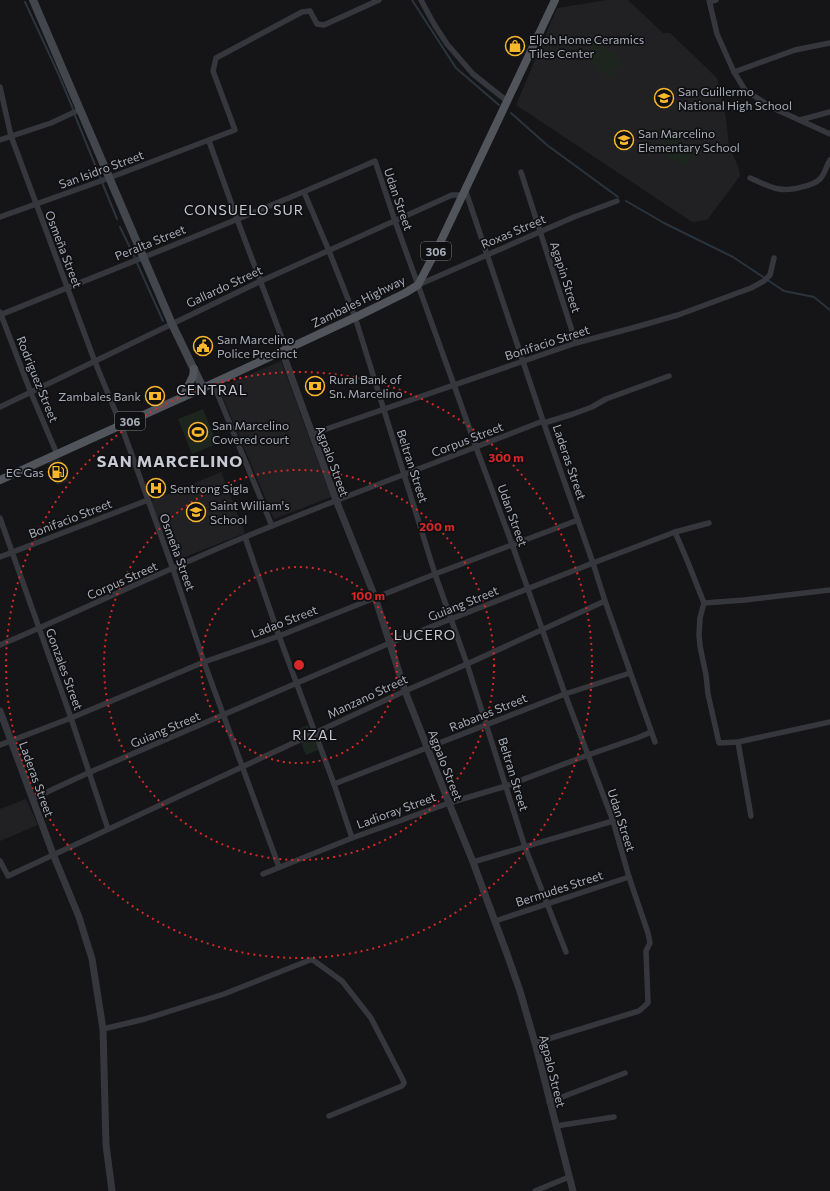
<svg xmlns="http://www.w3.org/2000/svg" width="830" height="1191" viewBox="0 0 830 1191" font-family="Commissioner,sans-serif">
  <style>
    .built { fill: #212124 }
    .green { fill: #1d261e }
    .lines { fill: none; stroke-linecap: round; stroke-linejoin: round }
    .stream { stroke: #2b343c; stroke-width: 2 }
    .minor { stroke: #36373d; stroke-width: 5.5 }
    .tertiary { stroke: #36373d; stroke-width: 7 }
    .secondary { stroke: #44464d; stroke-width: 8 }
    .primary { stroke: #52545c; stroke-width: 8 }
    .ring { fill: none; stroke: #d62828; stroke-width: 2; stroke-dasharray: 2 4 }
    .labels { text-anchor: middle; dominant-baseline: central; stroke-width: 3.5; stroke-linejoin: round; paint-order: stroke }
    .shield { fill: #101012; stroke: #7a7d86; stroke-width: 1 }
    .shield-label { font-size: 11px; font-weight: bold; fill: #a7acb8 }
    .poi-label { font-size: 12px; fill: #a7acb8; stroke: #101012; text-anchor: start }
    .street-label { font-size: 12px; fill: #a7acb8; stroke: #101012 }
    .quarter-label { font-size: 14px; letter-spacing: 1px; fill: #c8cbd4; stroke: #101012 }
    .district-label { font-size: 16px; font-weight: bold; letter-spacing: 1px; fill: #c8cbd4; stroke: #101012 }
    .centre { fill: #d62828; stroke: #101012; stroke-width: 2 }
    .ring-label { font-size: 12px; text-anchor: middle; font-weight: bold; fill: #d62828; stroke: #101012; stroke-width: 3.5; stroke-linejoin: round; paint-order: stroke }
  </style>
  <rect width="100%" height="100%" fill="#151517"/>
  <!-- built -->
  <g class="built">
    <polygon points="607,0 628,0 663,33 670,33 717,78 726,118 729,147 738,166 740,176 707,220 692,222 516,105 557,8"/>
    <polygon points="281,361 331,497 274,519 219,388"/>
    <polygon points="60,458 69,481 57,485 48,462"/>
    <polygon points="221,472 245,533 175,561 151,501"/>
    <polygon points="160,478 165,492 154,497 153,494 152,494 147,483"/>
    <polygon points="26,799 38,825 0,841 0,809"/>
  </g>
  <!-- green -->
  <g class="green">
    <polygon points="596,40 622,63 609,78 582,55"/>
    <polygon points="669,134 695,151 685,167 659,151"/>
    <polygon points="203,409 217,444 192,454 178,419"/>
    <polygon points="308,725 318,750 306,755 296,730"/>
  </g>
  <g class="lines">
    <!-- stream -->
    <g class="stream">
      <polyline points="412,0 456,68 499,105"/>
      <polyline points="25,2 58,73 73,109"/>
      <polyline points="74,113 117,219"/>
      <polyline points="511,113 547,145 618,197"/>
      <polyline points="626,201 664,223 733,257 784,291 814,297 830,310"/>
      <polyline points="120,227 135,258"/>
      <polyline points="137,263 163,321"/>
    </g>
    <!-- minor -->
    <g class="minor">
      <polyline points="421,0 434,24 447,44 473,74 507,101"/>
      <polyline points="709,0 717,34 734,72 745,90 773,108 830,134"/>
      <polyline points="710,2 716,0"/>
      <polyline points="734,72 795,50 830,43"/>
      <polyline points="0,87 11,136 95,362 121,425 173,569 204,662 279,867"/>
      <polyline points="800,120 830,112"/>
      <polyline points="0,140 51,123 81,109"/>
      <polyline points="209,141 237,219 286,349"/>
      <polyline points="521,172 576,343"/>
      <path d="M750 178C758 181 770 188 779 189 789 191 813 186 820 179 825 174 826 166 830 160"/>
      <polyline points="465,189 543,421 593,563 605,601 655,742"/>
      <polyline points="304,192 329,251 355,317 435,574 467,664 525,847 566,952"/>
      <polyline points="0,217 109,178 235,130 213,71 216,58 302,12 310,11 317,24 324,25 379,0"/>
      <polyline points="418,285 574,217 617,201"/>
      <polyline points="0,312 31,393 57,454"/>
      <path d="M0 315C125 264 251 216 375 161L395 221 454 385 476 447 512 544 565 694 613 821 629 877 648 933 650 943 646 951 648 1003 639 1011 535 1043"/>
      <polyline points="213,383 272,526"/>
      <polyline points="0,407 261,281 452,195 462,195"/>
      <polyline points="544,423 573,414 592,407 606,399 669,376"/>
      <polyline points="312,434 576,343 636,327 678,315 751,288 764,281 770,275 774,258"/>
      <polyline points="0,518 71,718 108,829"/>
      <polyline points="675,532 709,523"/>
      <polyline points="245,537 279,636 334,784 352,838"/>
      <polyline points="0,557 148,500"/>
      <polyline points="704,603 700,618 699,635 700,646 706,675 708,694 719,743 738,742 830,722"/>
      <path d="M0 645C82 610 163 571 245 537 344 496 444 460 543 421"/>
      <polyline points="738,742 751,816"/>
      <polyline points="0,745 71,718 204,662 279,636 435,574 578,520"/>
      <polyline points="334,784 565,694 630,673"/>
      <polyline points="32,799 88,773 390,643 593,563 675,532 687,560 704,603 745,600 830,590"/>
      <polyline points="0,861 8,876 405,691 467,664 605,601"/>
      <polyline points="473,862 613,821"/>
      <polyline points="263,874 352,838 449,803 506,786 588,755 637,738 651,732"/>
      <polyline points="495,921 629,877"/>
      <polyline points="103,1029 145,1019 224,994 310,960 313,960 342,981 371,1018 403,1080 404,1083 402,1086 329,1116"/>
      <polyline points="549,1102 625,1073"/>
      <polyline points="556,1126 614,1117"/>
      <polyline points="535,1191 569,1177"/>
    </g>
    <!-- tertiary -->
    <g class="tertiary">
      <polyline points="282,351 336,500 375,597 405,691 449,803 473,862 507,954 520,991 535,1043 573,1191"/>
      <polyline points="0,711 53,854 79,917 92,959 103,1029 106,1145 112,1191"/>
    </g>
    <!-- secondary -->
    <polyline class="secondary" points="33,0 172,324 203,388"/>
    <!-- primary -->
    <g class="primary">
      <polyline points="183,397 193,376 194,369"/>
      <polyline points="0,480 203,388 360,315 405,293 418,285 439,245 555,0"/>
    </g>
  </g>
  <!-- distance rings -->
  <g class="ring">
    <circle cx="299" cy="665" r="98"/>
    <circle cx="299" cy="665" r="195"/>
    <circle cx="299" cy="665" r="293"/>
  </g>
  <!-- icons -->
  <defs>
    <g id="shop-ring" transform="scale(1)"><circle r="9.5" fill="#101012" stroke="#f9b82c" stroke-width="1.5"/><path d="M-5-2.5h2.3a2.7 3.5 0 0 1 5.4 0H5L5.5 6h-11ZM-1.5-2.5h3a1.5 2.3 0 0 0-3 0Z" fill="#f9b82c"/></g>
    <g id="school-ring" transform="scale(1)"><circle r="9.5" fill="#101012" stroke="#f9b82c" stroke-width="1.5"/><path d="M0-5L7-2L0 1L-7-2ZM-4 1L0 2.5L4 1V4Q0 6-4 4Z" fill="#f9b82c"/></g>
    <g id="civic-ring" transform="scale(1)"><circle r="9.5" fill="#101012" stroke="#f9b82c" stroke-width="1.5"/><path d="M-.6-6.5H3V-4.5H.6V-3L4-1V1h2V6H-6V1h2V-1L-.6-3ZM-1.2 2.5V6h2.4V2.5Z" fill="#f9b82c"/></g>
    <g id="bank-ring" transform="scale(1)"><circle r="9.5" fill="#101012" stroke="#f9b82c" stroke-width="1.5"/><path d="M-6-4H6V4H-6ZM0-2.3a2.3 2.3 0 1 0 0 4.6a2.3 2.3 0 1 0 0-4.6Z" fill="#f9b82c"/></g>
    <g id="stadium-ring" transform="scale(1)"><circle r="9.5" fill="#101012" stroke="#f9b82c" stroke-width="1.5"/><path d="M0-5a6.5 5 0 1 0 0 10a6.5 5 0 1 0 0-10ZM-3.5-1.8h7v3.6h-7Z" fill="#f9b82c"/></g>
    <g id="fuel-ring" transform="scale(1)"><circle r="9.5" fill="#101012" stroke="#f9b82c" stroke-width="1.5"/><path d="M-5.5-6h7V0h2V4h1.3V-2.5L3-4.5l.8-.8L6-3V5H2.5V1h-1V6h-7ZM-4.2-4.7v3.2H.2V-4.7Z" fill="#f9b82c"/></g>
    <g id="hospital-ring" transform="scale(1)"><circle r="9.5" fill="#101012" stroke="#f9b82c" stroke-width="1.5"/><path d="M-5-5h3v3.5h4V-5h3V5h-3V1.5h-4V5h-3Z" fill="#f9b82c"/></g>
  </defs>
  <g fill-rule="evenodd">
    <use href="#shop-ring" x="515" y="46"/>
    <use href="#school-ring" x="664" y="98"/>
    <use href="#school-ring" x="624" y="140"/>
    <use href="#civic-ring" x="203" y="346"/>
    <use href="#bank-ring" x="315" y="386"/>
    <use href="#bank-ring" x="155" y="396"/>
    <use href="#stadium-ring" x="198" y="432"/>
    <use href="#fuel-ring" x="58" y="472"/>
    <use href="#hospital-ring" x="156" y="488"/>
    <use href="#school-ring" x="196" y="512"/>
  </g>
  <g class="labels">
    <!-- shield labels -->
    <g class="shield">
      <rect x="421" y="242" width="30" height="18" rx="3"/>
      <rect x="115" y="412" width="30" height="18" rx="3"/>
    </g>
    <g class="shield-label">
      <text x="436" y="251">306</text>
      <text x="130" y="421">306</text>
    </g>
    <!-- poi labels -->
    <g class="poi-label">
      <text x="529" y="39">Eljoh Home Ceramics<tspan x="529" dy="14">Tiles Center</tspan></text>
      <text x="678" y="91">San Guillermo<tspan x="678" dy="14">National High School</tspan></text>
      <text x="638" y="133">San Marcelino<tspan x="638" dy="14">Elementary School</tspan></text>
      <text x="217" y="339">San Marcelino<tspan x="217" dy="14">Police Precinct</tspan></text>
      <text x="329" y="379">Rural Bank of<tspan x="329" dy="14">Sn. Marcelino</tspan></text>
      <text x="141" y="396" text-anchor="end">Zambales Bank</text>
      <text x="212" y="425">San Marcelino<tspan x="212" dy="14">Covered court</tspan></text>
      <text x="44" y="472" text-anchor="end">EC Gas</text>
      <text x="170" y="488">Sentrong Sigla</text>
      <text x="210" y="505">Saint William's<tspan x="210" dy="14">School</tspan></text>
    </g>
    <!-- street labels -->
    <g class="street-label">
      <text transform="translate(101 169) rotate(-20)">San Isidro Street</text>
      <text transform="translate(399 199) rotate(71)">Udan Street</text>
      <text transform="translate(513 231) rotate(-23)">Roxas Street</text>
      <text transform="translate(150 242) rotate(-22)">Peralta Street</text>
      <text transform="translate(64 249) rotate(69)">Osmeña Street</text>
      <text transform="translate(566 277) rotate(72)">Agapin Street</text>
      <text transform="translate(224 286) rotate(-25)">Gallardo Street</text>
      <text transform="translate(358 301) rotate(-26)">Zambales Highway</text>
      <text transform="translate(547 342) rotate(-18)">Bonifacio Street</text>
      <text transform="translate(38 379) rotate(68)">Rodriguez Street</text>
      <text transform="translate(467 439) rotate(-21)">Corpus Street</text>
      <text transform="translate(333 461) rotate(70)">Agpalo Street</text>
      <text transform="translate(570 462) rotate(71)">Laderas Street</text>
      <text transform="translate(413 466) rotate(72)">Beltran Street</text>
      <text transform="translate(513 515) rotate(70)">Udan Street</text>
      <text transform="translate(70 518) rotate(-21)">Bonifacio Street</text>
      <text transform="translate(178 552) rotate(70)">Osmeña Street</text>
      <text transform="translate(122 580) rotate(-24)">Corpus Street</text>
      <text transform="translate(463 603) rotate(-22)">Guiang Street</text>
      <text transform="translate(284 621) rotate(-21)">Ladao Street</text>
      <text transform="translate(65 669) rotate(70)">Gonzales Street</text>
      <text transform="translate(367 696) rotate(-25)">Manzano Street</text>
      <text transform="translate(488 712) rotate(-22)">Rabanes Street</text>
      <text transform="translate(165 729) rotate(-23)">Guiang Street</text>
      <text transform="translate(446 765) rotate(69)">Agpalo Street</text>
      <text transform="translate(514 774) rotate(73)">Beltran Street</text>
      <text transform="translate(37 779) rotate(70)">Laderas Street</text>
      <text transform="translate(396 810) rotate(-20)">Ladioray Street</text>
      <text transform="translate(622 820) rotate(72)">Udan Street</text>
      <text transform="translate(559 888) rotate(-18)">Bermudes Street</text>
      <text transform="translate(553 1071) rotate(76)">Agpalo Street</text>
    </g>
    <!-- quarter labels -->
    <g class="quarter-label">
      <text x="244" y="209">CONSUELO SUR</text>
      <text x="212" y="389">CENTRAL</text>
      <text x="425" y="634">LUCERO</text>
      <text x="315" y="734">RIZAL</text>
    </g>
    <!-- district labels -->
    <g class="district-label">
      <text x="170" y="460">SAN MARCELINO</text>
    </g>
  </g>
  <circle cx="299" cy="665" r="6" class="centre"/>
  <g class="ring-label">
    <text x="506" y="462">300 m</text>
    <text x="437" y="531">200 m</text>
    <text x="368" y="600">100 m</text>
  </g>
</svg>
